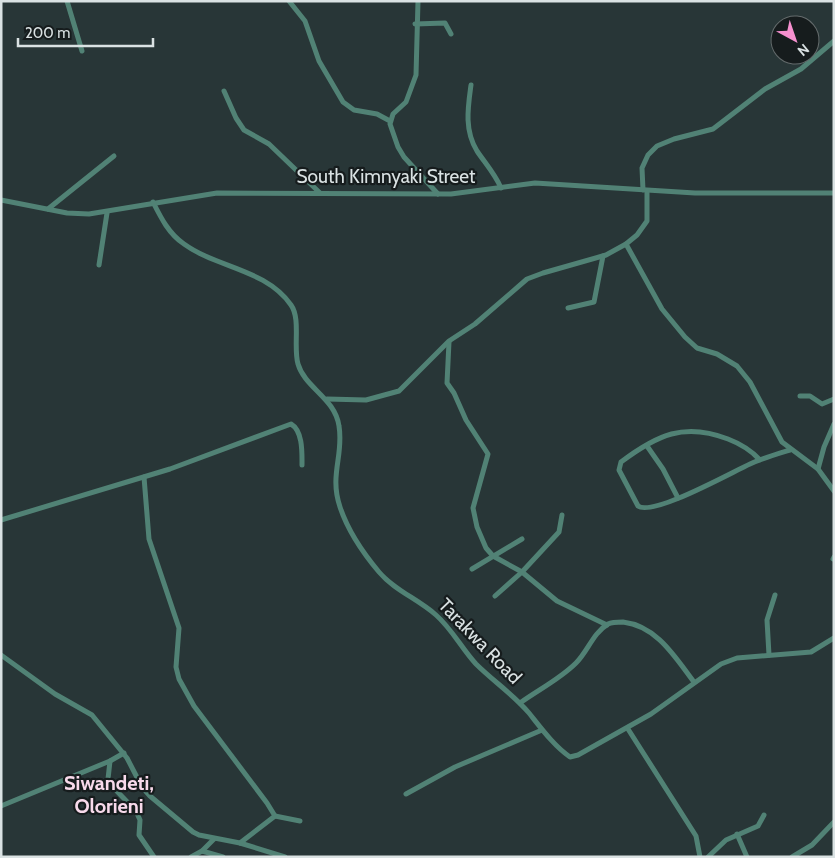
<svg xmlns="http://www.w3.org/2000/svg" width="835" height="858" viewBox="0 0 835 858" font-family="Cabin,sans-serif">
  <style>
    .lines { fill: none; stroke-linecap: round; stroke-linejoin: round }
    .street { stroke: #518275; stroke-width: 5 }
    .labels { text-anchor: middle; dominant-baseline: central; stroke-width: 4.5; stroke-linejoin: round; paint-order: stroke }
    .street-label { font-size: 19px; fill: #dae2e3; stroke: #161c1d }
    .neighbourhood-label { font-size: 20px; font-weight: bold; fill: #f8daeb; stroke: #161c1d }
  </style>
  <rect width="100%" height="100%" fill="#283637"/>
  <g class="lines">
    <!-- street -->
    <g class="street">
      <polyline points="67,1 82,51"/>
      <polyline points="289,1 305,21 319,61 343,102 354,110 377,114 390,121"/>
      <polyline points="418,1 416,75 406,102 393,114 390,124 398,147 404,157 438,194"/>
      <polyline points="415,24 445,23 451,34"/>
      <path d="M471 85C468 107 464 130 477 151 485 163 495 174 501 188"/>
      <polyline points="224,91 236,118 244,130 269,144 320,193"/>
      <polyline points="643,190 642,168 648,155 657,146 674,139 713,129 765,89 801,69 834,41"/>
      <polyline points="1,200 67,213 89,214 217,193 451,194 535,183 695,193 834,193"/>
      <path d="M153 202C161 218 169 234 184 244 217 268 266 269 291 305 301 319 293 347 298 364 305 388 335 398 339 426 344 455 329 475 340 507 348 531 363 553 379 572 394 590 418 599 436 615 452 629 462 649 476 664 493 681 514 695 529 713 541 728 554 746 570 757L578 755 651 714 721 664 737 658 811 652 834 638"/>
      <polyline points="48,209 114,156"/>
      <polyline points="626,244 662,309 685,337 697,348 717,354 737,366 750,382 782,442 818,469 834,491"/>
      <polyline points="99,265 107,213"/>
      <polyline points="568,308 594,302 603,256"/>
      <polyline points="449,342 447,383 454,393 466,420 488,454 473,508 477,527 486,548 493,556 522,572 557,601 607,625"/>
      <polyline points="800,396 810,396 822,404 834,399"/>
      <polyline points="327,399 366,400 399,391 449,341 475,324 527,279 543,273 606,255 626,244 637,235 647,221 647,191"/>
      <polyline points="647,446 663,469 678,498"/>
      <path d="M760 460C751 450 741 444 728 439 684 422 657 435 621 462L619 470 638 506C652 517 732 472 750 464 763 458 777 454 790 450"/>
      <polyline points="818,469 824,447 834,424"/>
      <polyline points="144,477 149,539 179,628 176,667 179,679 194,706 267,803 275,816"/>
      <path d="M1 520 170 469 291 424C303 431 302 453 302 465"/>
      <polyline points="833,559 834,557"/>
      <polyline points="472,569 522,539"/>
      <polyline points="495,596 522,572 559,532 562,515"/>
      <polyline points="1,655 55,694 92,715 127,758 142,787 150,796 193,832 199,835 240,843 285,857"/>
      <polyline points="769,655 767,620 775,595"/>
      <path d="M520 703C538 690 560 679 576 663 588 651 593 633 608 624 612 622 618 622 623 622 657 626 675 657 694 682"/>
      <polyline points="628,729 696,836 700,857"/>
      <polyline points="110,761 108,779 110,784 136,811 140,820 139,835 154,857"/>
      <polyline points="406,794 455,767 542,730"/>
      <polyline points="1,806 110,761 124,753"/>
      <polyline points="737,834 747,857"/>
      <polyline points="240,843 275,816 300,821"/>
      <polyline points="202,851 223,857"/>
      <polyline points="191,857 202,851 214,839"/>
      <polyline points="708,857 726,840 758,826 764,815"/>
      <polyline points="792,857 812,845 834,822"/>
    </g>
  </g>
  <g class="labels">
    <!-- street labels -->
    <g class="street-label">
      <text x="386" y="176">South Kimnyaki Street</text>
      <text transform="translate(480 641) rotate(46)">Tarakwa Road</text>
    </g>
    <!-- neighbourhood labels -->
    <g class="neighbourhood-label">
      <text x="109" y="783">Siwandeti,<tspan x="109" dy="23">Olorieni</tspan></text>
    </g>
  </g>
  <!-- border -->
  <rect width="835" height="858" fill="none" stroke="#dae2e3" stroke-width="5"/>
  <!-- north arrow -->
  <g transform="translate(795 40) rotate(140)"><circle r="24" fill="#161c1d" stroke="#646b6c"/>
  <path d="M0-4L9 19L0 12L-9 19Z" fill="#f690cf"/>
  <text y="-8" font-size="14" font-weight="bold" text-anchor="middle" fill="#dae2e3">N</text>
  </g>
  <!-- scale -->
  <path d="M18 38v8h135v-8" fill="none" stroke="#dae2e3" stroke-width="2.5"/>
  <text x="25" y="38" font-size="15" fill="#dae2e3" stroke="#161c1d" stroke-width="4" paint-order="stroke">200 m</text>
</svg>
